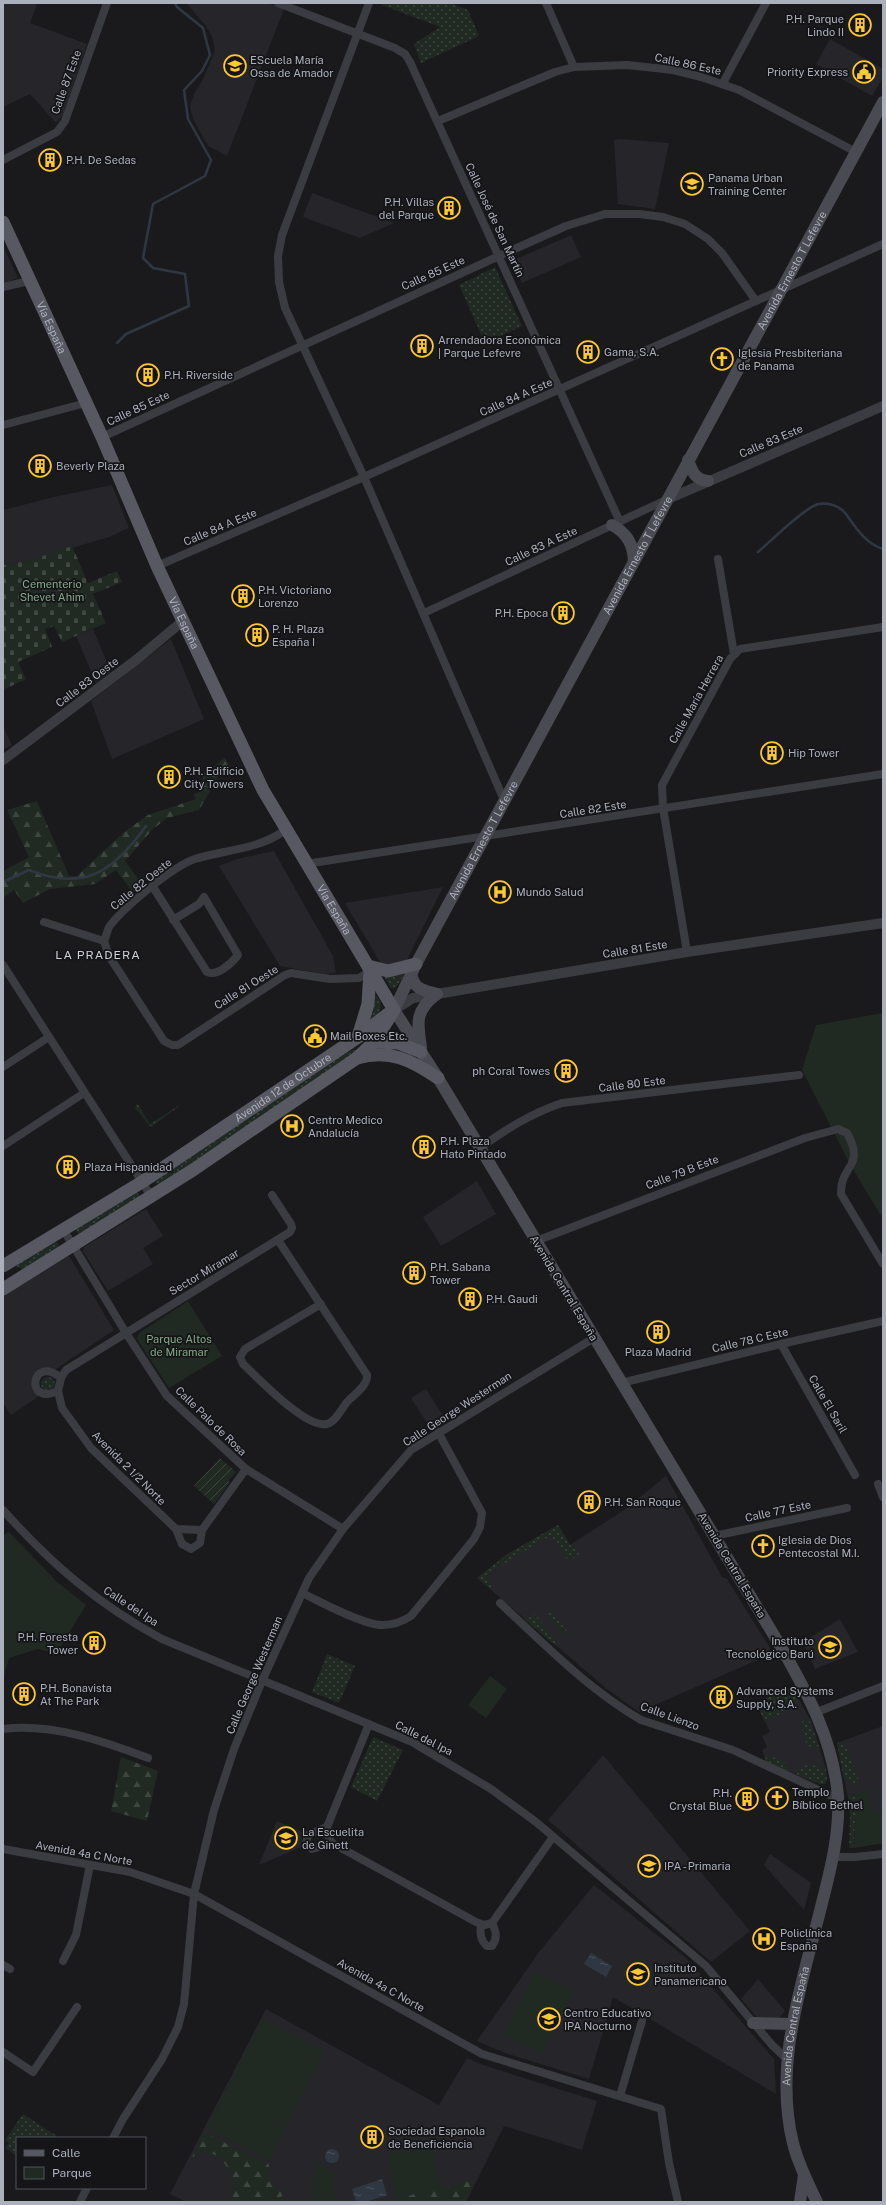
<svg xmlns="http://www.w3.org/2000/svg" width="886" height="2205" viewBox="0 0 886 2205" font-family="'Public Sans',sans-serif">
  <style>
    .built { fill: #26262a }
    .grass { fill: url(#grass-dots) }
    .forest { fill: url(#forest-firs) }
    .cemetery { fill: url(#cemetery-stones) }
    .park { fill: #202922 }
    .garden { fill: url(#garden-furrows) }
    .water { fill: url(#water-ripples) }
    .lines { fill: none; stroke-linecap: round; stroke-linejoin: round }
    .stream { stroke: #2f3842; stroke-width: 2.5 }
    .minor { stroke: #3b3c42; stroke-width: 8 }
    .tertiary { stroke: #3b3c42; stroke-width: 10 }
    .secondary { stroke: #494a52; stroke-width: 12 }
    .primary { stroke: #575861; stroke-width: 13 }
    .labels { text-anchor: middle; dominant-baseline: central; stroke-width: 3.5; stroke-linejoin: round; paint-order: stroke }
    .poi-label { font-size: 11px; fill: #acb0bd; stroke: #151518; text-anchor: start }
    .street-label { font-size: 11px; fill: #acb0bd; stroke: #151518 }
    .park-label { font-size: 11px; fill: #82a987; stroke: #151518 }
    .neighbourhood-label { font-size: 12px; letter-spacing: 1px; fill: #cdd0d9; stroke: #151518 }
  </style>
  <defs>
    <pattern id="grass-dots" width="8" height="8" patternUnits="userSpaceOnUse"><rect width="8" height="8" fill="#202922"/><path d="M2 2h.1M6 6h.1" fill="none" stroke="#3e4640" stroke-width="1.8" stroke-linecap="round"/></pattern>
    <pattern id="forest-firs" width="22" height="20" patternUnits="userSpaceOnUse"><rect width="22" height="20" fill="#202922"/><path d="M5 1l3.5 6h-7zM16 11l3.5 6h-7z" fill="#3e4640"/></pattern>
    <pattern id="cemetery-stones" width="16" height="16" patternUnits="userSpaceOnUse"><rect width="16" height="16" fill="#202922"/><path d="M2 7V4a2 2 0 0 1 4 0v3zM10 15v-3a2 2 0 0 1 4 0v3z" fill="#3e4640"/></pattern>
    <pattern id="garden-furrows" width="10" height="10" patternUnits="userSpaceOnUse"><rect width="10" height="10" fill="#202922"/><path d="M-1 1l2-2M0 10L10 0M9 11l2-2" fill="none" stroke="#3e4640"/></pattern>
    <pattern id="water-ripples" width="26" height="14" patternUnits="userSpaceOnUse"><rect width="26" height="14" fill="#2f3842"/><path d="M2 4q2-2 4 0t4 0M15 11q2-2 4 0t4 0" fill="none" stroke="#4a525b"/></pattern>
  </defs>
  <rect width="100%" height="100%" fill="#1a1a1d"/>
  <!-- built -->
  <g class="built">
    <polygon points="3,3 32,3 37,5 30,23 87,44 63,115 56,123 30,94 3,107"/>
    <polygon points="186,3 267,3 284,9 227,156 208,146 193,119 190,106 194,94 202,81 215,51 212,37 206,26"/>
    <polygon points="830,39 883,69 883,77 872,96 816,64"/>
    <polygon points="620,139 669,143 655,209 618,204 614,140"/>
    <polygon points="312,193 394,223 360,238 303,217"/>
    <polygon points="571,235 581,257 522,283 512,261"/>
    <polygon points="3,246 18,278 3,283"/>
    <polygon points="112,485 129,528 109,537 28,561 3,565 3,510 54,497"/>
    <polygon points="93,629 111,672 96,683 76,636"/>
    <polygon points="171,639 204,719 112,759 91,701"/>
    <polygon points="3,726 12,745 3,750"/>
    <polygon points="274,851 333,956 336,973 325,974 280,966 219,866 237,859"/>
    <polygon points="443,887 405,964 383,967 345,903"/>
    <polygon points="477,1181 496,1214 441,1246 423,1217"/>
    <polygon points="146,1209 163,1236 143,1248 153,1264 108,1291 83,1251 84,1247"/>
    <polygon points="69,1256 114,1330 56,1369 43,1369 32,1381 34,1391 39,1396 11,1415 3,1403 3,1296"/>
    <polygon points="426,1389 444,1417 429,1426 411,1398"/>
    <polygon points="666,1476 722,1577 727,1579 773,1653 639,1712 607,1689 477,1578 507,1554 558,1525 570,1545 624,1510"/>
    <polygon points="840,1619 858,1652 815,1669 803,1642"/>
    <polygon points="792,1687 812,1723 826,1769 827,1780 825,1784 820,1784 799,1776 766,1761 762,1750 767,1747 762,1736 770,1732 756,1703"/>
    <polygon points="883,1726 883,1843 853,1848 856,1827 855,1794 848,1797 837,1743"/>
    <polygon points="603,1755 750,1931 711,1962 548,1820"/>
    <polygon points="277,1821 302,1832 301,1847 259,1865"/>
    <polygon points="770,1854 811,1883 804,1910 764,1865"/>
    <polygon points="594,1885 686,1958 774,2059 776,2094 613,1997 589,2079 505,2053 477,2041 539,1952"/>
    <polygon points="758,1979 785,2011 777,2021 760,2021 741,1999"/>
    <polygon points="266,2009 439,2105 467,2058 483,2065 597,2101 582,2150 504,2126 466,2202 186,2202 170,2194"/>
  </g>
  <!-- grass -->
  <g class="grass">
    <polygon points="383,3 450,3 468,10 479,36 421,63 414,44 440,27 382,5"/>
    <polygon points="495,267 522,326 485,343 459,285"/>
    <polygon points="405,972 399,984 394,989 391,988 382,973"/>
    <path d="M376 995C386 1006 379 1015 370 1023L374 996Z"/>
    <polygon points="354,1050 357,1052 160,1186 155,1183 154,1181 343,1053"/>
    <polygon points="137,1103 150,1124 178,1106 178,1107 151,1127 135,1108"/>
    <polygon points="137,1192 140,1197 80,1235 75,1230 76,1227"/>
    <polygon points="54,1241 58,1243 59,1247 24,1270 13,1265"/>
    <circle cx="48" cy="1384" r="7"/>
    <polygon points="558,1525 570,1545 574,1546 579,1554 569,1562 551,1535 487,1574 493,1591 477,1578 508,1554"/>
    <polygon points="548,1606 569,1634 566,1636 550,1618"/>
    <polygon points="535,1614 557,1642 553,1644 525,1620"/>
    <polygon points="327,1654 355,1666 339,1703 312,1692"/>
    <polygon points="792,1687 799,1700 789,1710 765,1722 756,1703"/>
    <path d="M809 1719 819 1746 813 1748C803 1744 802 1731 802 1721Z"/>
    <polygon points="373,1737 403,1750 377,1801 351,1787"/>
    <polygon points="844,1741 859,1781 854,1783 844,1779 837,1743"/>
    <polygon points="770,1756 787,1763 789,1769 784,1770 766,1761 765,1758"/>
    <polygon points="808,1764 826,1769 827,1780 825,1784 820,1784 797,1774 797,1772"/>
    <polygon points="855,1794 857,1806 853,1848 849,1848 850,1816 848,1797"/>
    <polygon points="23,2114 57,2136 55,2138 17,2138 17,2156 5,2148 9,2143 5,2140"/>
  </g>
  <!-- forest -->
  <g class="forest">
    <path d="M225 758 230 767 218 777 199 810 167 818 152 830 125 861 144 887 134 894 116 870 95 884 50 889 23 903 14 890 3 898V871L29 857 7 810 37 801 69 876H77L124 832 148 815 196 799 194 794 201 791 198 782 203 780 202 774C210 771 217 763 225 758Z"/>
    <polygon points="121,1757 158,1771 147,1821 111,1811"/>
    <polygon points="204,2133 269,2164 269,2177 282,2194 281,2202 232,2202 233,2175 219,2156 205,2152 192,2157"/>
    <polygon points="469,2180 475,2182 465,2202 390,2202 441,2185 442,2189"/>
  </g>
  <!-- cemetery -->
  <polygon class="cemetery" points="72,546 88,583 117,571 122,582 93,594 106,623 62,642 54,626 45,629 52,647 18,662 26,679 3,690 3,565 28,561"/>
  <!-- park -->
  <g class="park">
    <polygon points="883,1013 883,1219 850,1164 802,1070 816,1025"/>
    <polygon points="188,1301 222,1356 169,1388 137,1339 139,1333"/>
    <polygon points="9,1532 56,1581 86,1605 56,1654 38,1649 9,1658 3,1681 3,1535"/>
    <polygon points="490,1676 507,1689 486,1718 468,1705"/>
    <polygon points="873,1789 874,1792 867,1795 873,1814 881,1812 883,1814 883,1843 853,1848 857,1806 855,1794"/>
    <polygon points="535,1972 573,1991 542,2054 504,2035"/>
    <polygon points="263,2019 325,2052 269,2161 207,2128"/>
    <polygon points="430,2141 437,2162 434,2163 441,2185 398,2199 386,2155"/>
    <polygon points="319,2162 336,2175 332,2183 338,2202 313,2202 313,2179"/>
  </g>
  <!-- garden -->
  <polygon class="garden" points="220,1458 236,1472 228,1481 230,1482 214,1504 194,1486"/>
  <!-- water -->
  <g class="water">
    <polygon points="591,1953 612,1966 606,1977 584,1964"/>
    <circle cx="332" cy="2156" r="7"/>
    <polygon points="382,2179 387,2195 365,2202 356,2202 352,2189"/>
  </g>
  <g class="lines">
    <!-- stream -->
    <g class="stream">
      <polyline points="117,343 126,334 189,306 185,274 153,268 143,258 153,204 205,176 211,160 188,119 184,90 202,71 210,55 203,28 177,7 175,3"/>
      <path d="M758 552C771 541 804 508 818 504 828 502 840 506 846 514 856 528 865 543 883 549"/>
      <path d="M3 882 29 870C84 892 113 872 146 826"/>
    </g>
    <!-- minor -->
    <g class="minor">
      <polyline points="278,3 395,48 405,54 410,62 620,522"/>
      <polyline points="369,3 282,235 278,256 279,282 285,308 364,477 504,800"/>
      <polyline points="546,3 574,67"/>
      <polyline points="723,83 766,3"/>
      <polyline points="438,121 555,72 574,67 627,65 673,70 701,77 739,90 856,152"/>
      <polyline points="3,160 57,132 65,121 107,3"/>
      <polyline points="3,287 29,281"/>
      <polyline points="3,425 86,403"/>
      <polyline points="102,437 499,256 566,226 605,214 639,214 663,217 685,224 708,239 722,253 756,301"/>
      <polyline points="718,559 734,654"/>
      <polyline points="157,566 364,477 883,244"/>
      <polyline points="424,613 668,499"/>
      <polyline points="306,864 883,774"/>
      <path d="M153 887 207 972C217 977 232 963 238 955L204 897 199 904 173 920"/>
      <polyline points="44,922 104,941"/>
      <polyline points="104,941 109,956 164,1041 172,1045 178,1045 285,975 291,973 330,979 359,978 370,971"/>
      <path d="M104 941C106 937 107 931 109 927 123 908 173 866 195 859 224 850 261 849 285 830"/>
      <polyline points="687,952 663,808 662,785 730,659 740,649 883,627"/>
      <polyline points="3,965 151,1196"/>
      <polyline points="3,1067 49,1037"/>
      <polyline points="3,1146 84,1093"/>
      <path d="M480 1148C508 1128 530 1114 562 1103L799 1075"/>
      <polyline points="63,1229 126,1333 167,1396 246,1469 343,1529"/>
      <path d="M278 1240 367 1375C368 1385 355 1394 348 1401 342 1407 337 1421 327 1424 306 1429 258 1378 243 1364L240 1357 245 1349 321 1304"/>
      <path d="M536 1241 805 1138 838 1129 847 1133C866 1168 840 1164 841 1194L883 1264"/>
      <polyline points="781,1344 855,1475"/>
      <polyline points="621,1383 781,1344 883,1321"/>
      <path d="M58 1391C24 1407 31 1353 61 1378"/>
      <polyline points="246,1469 202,1530 176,1529 91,1448 62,1408 58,1391 61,1378 66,1370 290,1232 292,1228 291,1224 272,1195"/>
      <polyline points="878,1484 883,1497"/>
      <path d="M3 1510C50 1563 99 1605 162 1639L412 1742 491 1789 536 1822 706 1966 772 2045 788 2060"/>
      <polyline points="176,1529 182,1544 191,1549 200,1543 202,1530"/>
      <polyline points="714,1536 847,1508"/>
      <path d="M302 1593C319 1601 365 1626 383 1625 394 1625 402 1622 411 1616L474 1539 480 1527 482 1513 438 1432"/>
      <path d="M500 1603C545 1645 588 1689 641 1720L733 1750 838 1799"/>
      <polyline points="817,1712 883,1686"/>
      <polyline points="369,1724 327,1827 328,1836 332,1843 476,1922 484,1925 492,1923 553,1837"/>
      <path d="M3 1729C52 1723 103 1741 148 1758"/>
      <polyline points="327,1827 308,1835 306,1843 312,1849 332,1843"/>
      <polyline points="3,1849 130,1872 194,1894 482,2054 661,2109 669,2163 678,2202"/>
      <polyline points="834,1857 855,1857 883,1854"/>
      <path d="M481 1925C480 1933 480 1940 487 1946H492C498 1938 496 1931 492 1923"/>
      <polyline points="63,1961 76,1935 90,1865"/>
      <polyline points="3,1965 10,1969"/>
      <polyline points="3,2052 33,2072 77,2007"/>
      <polyline points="620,2096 642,2021"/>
      <polyline points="113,2138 123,2119 162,2059 178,2027 184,2004 194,1894 214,1810 234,1749 262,1681 309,1578 343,1529 411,1450 594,1338"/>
      <polyline points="80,2202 87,2188"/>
    </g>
    <!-- tertiary -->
    <g class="tertiary">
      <polyline points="668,499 883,406"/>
      <polyline points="3,760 136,660 184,620"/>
      <polyline points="394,1010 413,998 437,994 687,952 883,923"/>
    </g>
    <!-- secondary -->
    <g class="secondary">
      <path d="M688 460C692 471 695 480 708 481"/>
      <path d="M612 525C627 533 633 544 634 561"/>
      <path d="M411 973C414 990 423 990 437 994"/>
      <path d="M421 1047C417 1022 415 1010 437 994"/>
      <polyline points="753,2023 792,2024"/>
      <polyline points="800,2202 804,2175"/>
      <path id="s1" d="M817 2202C808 2183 798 2164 793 2143 773 2063 803 1981 822 1903 831 1868 840 1832 838 1796 833 1740 808 1694 781 1647L438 1078 394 1010 416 964 883 102"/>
    </g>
    <!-- primary -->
    <g class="primary">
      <path id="s2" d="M3 222 102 437 157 566 263 790 394 1010"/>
      <polyline points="368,966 388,971 416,964"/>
      <polyline points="358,1037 368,1004 370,971"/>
      <polyline points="374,1042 398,1043 421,1052"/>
      <path d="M357 1058C390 1049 411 1060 438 1078"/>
      <path id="s3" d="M3 1266 142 1182 358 1037 388 1014"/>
      <polyline points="3,1289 193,1170 357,1058 374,1042 394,1010"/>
    </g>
  </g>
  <!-- icons -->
  <defs>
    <g id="building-ring" transform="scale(1.15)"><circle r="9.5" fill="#151518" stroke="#fec831" stroke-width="1.5"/><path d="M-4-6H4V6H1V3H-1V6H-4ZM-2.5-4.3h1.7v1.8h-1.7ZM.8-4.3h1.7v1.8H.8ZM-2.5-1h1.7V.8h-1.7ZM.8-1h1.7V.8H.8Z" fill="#fec831"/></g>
    <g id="school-ring" transform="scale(1.15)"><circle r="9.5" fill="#151518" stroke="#fec831" stroke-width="1.5"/><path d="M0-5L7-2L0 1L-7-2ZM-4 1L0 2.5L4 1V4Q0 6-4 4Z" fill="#fec831"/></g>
    <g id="civic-ring" transform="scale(1.15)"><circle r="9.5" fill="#151518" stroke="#fec831" stroke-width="1.5"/><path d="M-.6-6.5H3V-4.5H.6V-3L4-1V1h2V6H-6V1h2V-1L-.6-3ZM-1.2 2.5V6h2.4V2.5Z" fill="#fec831"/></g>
    <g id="church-ring" transform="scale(1.15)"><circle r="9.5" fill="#151518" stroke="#fec831" stroke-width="1.5"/><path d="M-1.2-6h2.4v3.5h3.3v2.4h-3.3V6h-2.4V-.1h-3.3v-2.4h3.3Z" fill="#fec831"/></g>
    <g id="hospital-ring" transform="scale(1.15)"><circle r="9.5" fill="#151518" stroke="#fec831" stroke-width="1.5"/><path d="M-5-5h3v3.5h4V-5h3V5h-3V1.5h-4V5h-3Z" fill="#fec831"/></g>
  </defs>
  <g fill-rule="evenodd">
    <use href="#building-ring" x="860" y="25"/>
    <use href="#school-ring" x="235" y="66"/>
    <use href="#civic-ring" x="864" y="72"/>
    <use href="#building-ring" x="50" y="160"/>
    <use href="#school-ring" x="692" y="184"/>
    <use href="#building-ring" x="449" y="208"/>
    <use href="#building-ring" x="422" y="346"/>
    <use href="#building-ring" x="588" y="352"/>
    <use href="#church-ring" x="722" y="359"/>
    <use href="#building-ring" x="148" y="375"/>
    <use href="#building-ring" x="40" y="466"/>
    <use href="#building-ring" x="243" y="596"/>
    <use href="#building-ring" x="563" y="613"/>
    <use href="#building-ring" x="257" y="635"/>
    <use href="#building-ring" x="772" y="753"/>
    <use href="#building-ring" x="169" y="777"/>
    <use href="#hospital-ring" x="500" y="892"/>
    <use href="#civic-ring" x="315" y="1036"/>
    <use href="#building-ring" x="566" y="1071"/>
    <use href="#hospital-ring" x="292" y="1126"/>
    <use href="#building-ring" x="424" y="1147"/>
    <use href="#building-ring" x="68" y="1167"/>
    <use href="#building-ring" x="414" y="1273"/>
    <use href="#building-ring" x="470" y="1299"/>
    <use href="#building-ring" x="658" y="1332"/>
    <use href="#building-ring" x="589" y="1502"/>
    <use href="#church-ring" x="763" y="1546"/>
    <use href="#building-ring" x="94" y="1643"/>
    <use href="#school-ring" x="830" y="1647"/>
    <use href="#building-ring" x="24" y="1694"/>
    <use href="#building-ring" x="721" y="1697"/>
    <use href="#church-ring" x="777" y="1798"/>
    <use href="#building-ring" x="747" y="1799"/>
    <use href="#school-ring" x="286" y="1838"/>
    <use href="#school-ring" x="649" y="1866"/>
    <use href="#hospital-ring" x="764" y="1939"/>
    <use href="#school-ring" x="638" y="1974"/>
    <use href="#school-ring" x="549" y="2019"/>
    <use href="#building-ring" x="372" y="2137"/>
  </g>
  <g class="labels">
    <!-- poi labels -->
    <g class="poi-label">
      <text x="844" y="19" text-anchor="end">P.H. Parque<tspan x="844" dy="13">Lindo II</tspan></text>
      <text x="250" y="60">EScuela María<tspan x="250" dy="13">Ossa de Amador</tspan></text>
      <text x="848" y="72" text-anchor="end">Priority Express</text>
      <text x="66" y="160">P.H. De Sedas</text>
      <text x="708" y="178">Panama Urban<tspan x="708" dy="13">Training Center</tspan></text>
      <text x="434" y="202" text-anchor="end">P.H. Villas<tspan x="434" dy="13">del Parque</tspan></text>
      <text x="438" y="340">Arrendadora Económica<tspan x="438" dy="13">| Parque Lefevre</tspan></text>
      <text x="604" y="352">Gama, S.A.</text>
      <text x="738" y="353">Iglesia Presbiteriana<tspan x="738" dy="13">de Panama</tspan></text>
      <text x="164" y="375">P.H. Riverside</text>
      <text x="56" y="466">Beverly Plaza</text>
      <text x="258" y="590">P.H. Victoriano<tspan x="258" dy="13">Lorenzo</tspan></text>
      <text x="548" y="613" text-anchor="end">P.H. Epoca</text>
      <text x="272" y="629">P. H. Plaza<tspan x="272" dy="13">España I</tspan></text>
      <text x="788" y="753">Hip Tower</text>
      <text x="184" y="771">P.H. Edificio<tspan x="184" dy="13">City Towers</tspan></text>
      <text x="516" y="892">Mundo Salud</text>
      <text x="330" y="1036">Mail Boxes Etc.</text>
      <text x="550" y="1071" text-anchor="end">ph Coral Towes</text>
      <text x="308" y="1120">Centro Medico<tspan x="308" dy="13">Andalucía</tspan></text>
      <text x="440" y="1141">P.H. Plaza<tspan x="440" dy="13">Hato Pintado</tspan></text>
      <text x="84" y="1167">Plaza Hispanidad</text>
      <text x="430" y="1267">P.H. Sabana<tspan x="430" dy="13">Tower</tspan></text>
      <text x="486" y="1299">P.H. Gaudi</text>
      <text x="658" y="1352" text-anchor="middle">Plaza Madrid</text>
      <text x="604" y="1502">P.H. San Roque</text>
      <text x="778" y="1540">Iglesia de Dios<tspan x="778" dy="13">Pentecostal M.I.</tspan></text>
      <text x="78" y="1637" text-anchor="end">P.H. Foresta<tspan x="78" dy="13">Tower</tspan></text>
      <text x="814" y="1641" text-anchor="end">Instituto<tspan x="814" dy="13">Tecnológico Barú</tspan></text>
      <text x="40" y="1688">P.H. Bonavista<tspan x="40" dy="13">At The Park</tspan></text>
      <text x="736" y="1691">Advanced Systems<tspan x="736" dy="13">Supply, S.A.</tspan></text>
      <text x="792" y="1792">Templo<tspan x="792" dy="13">Bíblico Bethel</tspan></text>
      <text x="732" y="1793" text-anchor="end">P.H.<tspan x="732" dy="13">Crystal Blue</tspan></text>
      <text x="302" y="1832">La Escuelita<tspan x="302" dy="13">de Ginett</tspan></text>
      <text x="664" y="1866">IPA - Primaria</text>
      <text x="780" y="1933">Policlínica<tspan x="780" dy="13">España</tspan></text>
      <text x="654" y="1968">Instituto<tspan x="654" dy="13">Panamericano</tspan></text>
      <text x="564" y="2013">Centro Educativo<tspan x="564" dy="13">IPA Nocturno</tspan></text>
      <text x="388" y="2131">Sociedad Espanola<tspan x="388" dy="13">de Beneficiencia</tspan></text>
    </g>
    <!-- street labels -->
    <g class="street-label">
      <text transform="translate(688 64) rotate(12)">Calle 86 Este</text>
      <text transform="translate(66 82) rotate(-70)">Calle 87 Este</text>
      <text transform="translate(495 220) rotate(65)">Calle José de San Martín</text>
      <text stroke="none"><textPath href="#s1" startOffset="2163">Avenida Ernesto T Lefevre</textPath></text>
      <text transform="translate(433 273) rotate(-24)">Calle 85 Este</text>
      <text stroke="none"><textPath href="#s2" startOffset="116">Vía España</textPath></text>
      <text transform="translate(516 397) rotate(-24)">Calle 84 A Este</text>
      <text transform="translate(138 408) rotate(-25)">Calle 85 Este</text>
      <text transform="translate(771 441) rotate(-23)">Calle 83 Este</text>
      <text transform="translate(220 527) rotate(-23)">Calle 84 A Este</text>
      <text transform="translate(541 546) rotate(-25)">Calle 83 A Este</text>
      <text stroke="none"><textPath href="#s1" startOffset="1839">Avenida Ernesto T Lefevre</textPath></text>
      <text stroke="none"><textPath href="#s2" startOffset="440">Vía España</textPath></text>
      <text transform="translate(87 682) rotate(-37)">Calle 83 Oeste</text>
      <text transform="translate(696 699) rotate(-61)">Calle María Herrera</text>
      <text transform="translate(593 809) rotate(-9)">Calle 82 Este</text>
      <text stroke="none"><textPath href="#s1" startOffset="1515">Avenida Ernesto T Lefevre</textPath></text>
      <text transform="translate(141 884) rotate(-39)">Calle 82 Oeste</text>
      <text stroke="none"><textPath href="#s2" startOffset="764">Vía España</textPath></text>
      <text transform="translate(635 949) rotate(-9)">Calle 81 Este</text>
      <text transform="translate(246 987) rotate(-32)">Calle 81 Oeste</text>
      <text transform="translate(632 1084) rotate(-7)">Calle 80 Este</text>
      <text stroke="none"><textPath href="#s3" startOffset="332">Avenida 12 de Octubre</textPath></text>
      <text transform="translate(682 1172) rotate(-21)">Calle 79 B Este</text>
      <text transform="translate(204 1272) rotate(-31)">Sector Miramar</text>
      <text transform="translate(564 1288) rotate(59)">Avenida Central España</text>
      <text transform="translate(750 1340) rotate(-13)">Calle 78 C Este</text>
      <text transform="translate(828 1404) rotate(60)">Calle El Saril</text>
      <text transform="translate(457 1409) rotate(-33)">Calle George Westerman</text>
      <text transform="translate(211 1421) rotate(44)">Calle Palo de Rosa</text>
      <text transform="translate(129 1468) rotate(45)">Avenida 2 1/2 Norte</text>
      <text transform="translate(778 1511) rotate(-12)">Calle 77 Este</text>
      <text transform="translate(732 1565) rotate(59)">Avenida Central España</text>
      <text transform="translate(131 1606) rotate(33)">Calle del Ipa</text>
      <text transform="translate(254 1675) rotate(-67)">Calle George Westerman</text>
      <text transform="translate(670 1716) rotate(20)">Calle Lienzo</text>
      <text transform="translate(424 1738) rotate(27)">Calle del Ipa</text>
      <text transform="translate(84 1853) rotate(10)">Avenida 4a C Norte</text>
      <text transform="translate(381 1985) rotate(29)">Avenida 4a C Norte</text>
      <text stroke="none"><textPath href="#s1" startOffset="182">Avenida Central España</textPath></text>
    </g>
    <!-- park labels -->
    <g class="park-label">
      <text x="52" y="584">Cementerio<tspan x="52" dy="13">Shevet Ahim</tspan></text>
      <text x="179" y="1339">Parque Altos<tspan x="179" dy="13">de Miramar</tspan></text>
    </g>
    <!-- neighbourhood labels -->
    <g class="neighbourhood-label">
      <text x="98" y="955">LA PRADERA</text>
    </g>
  </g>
  <!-- border -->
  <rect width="886" height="2205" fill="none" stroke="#acb0bd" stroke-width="8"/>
  <!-- legend -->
  <rect x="16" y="2137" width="130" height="52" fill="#151518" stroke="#51535a"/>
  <rect x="24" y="2150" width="20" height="6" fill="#575861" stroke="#51535a"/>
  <text x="52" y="2157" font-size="12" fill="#acb0bd">Calle</text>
  <rect x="24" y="2167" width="20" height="12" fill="#202922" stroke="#51535a"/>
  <text x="52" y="2177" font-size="12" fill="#acb0bd">Parque</text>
</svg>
